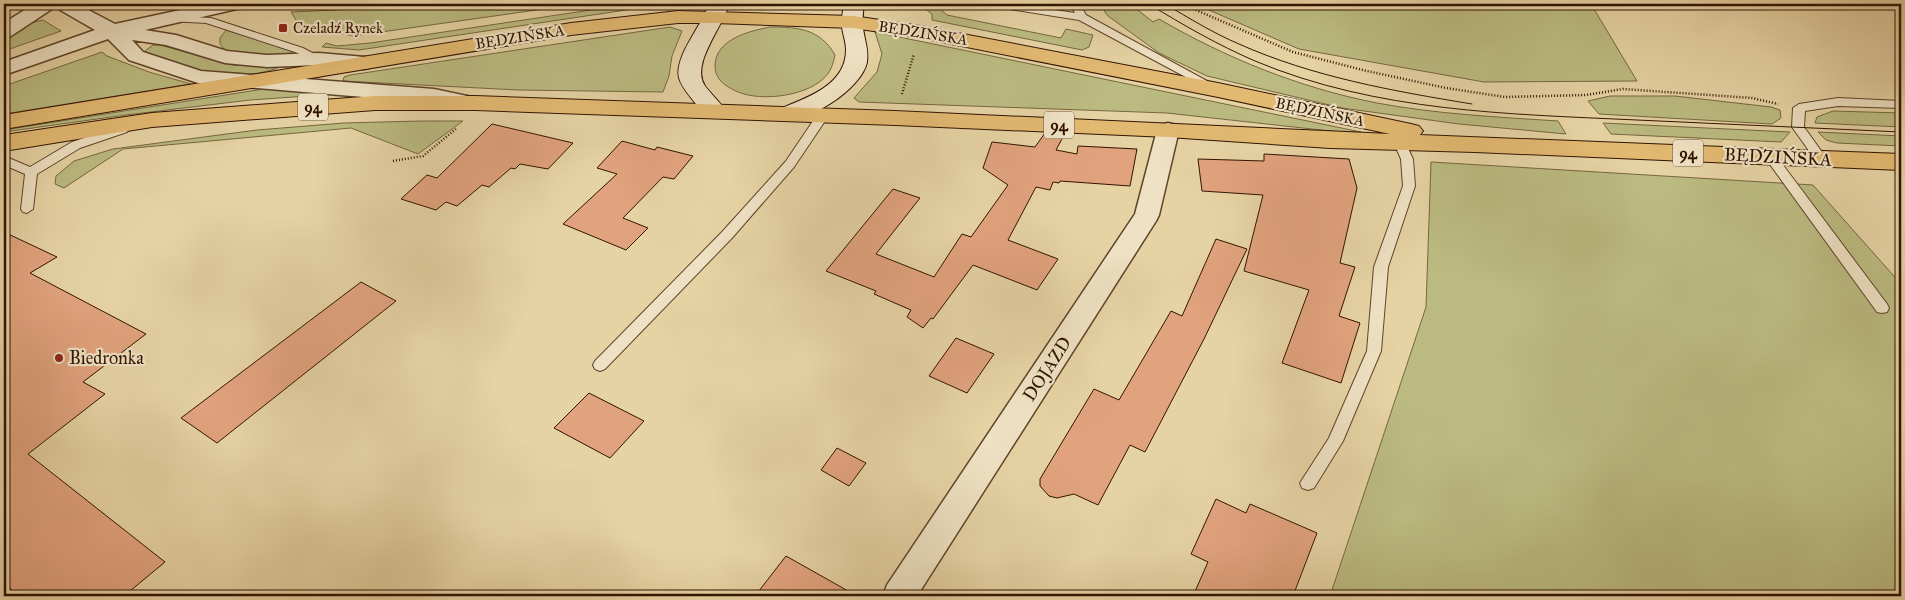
<svg xmlns="http://www.w3.org/2000/svg" width="1905" height="600" viewBox="0 0 1905 600" font-family="'IM FELL Great Primer',serif">
  <style>
    .green { fill: #bbbb81; stroke: #766740 }
    .building { fill: #e1a37e; stroke: #321300 }
    .lines { fill: none; stroke-linecap: round; stroke-linejoin: round }
    .lane-casing { stroke: #5f4329; stroke-width: 2 }
    .street-casing { stroke: #5f4329; stroke-width: 3 }
    .secondary-casing { stroke: #321300; stroke-width: 2 }
    .primary-casing { stroke: #321300; stroke-width: 2 }
    .path { stroke: #321300; stroke-width: 2.5; stroke-dasharray: 1 2; stroke-linecap: butt }
    .lane { fill: #efe2c4; fill-rule: evenodd }
    .street { fill: #efe2c4; fill-rule: evenodd }
    .secondary { fill: #efe2c4; fill-rule: evenodd }
    .primary { fill: #e3ba72; fill-rule: evenodd }
    .tram { stroke: #321300; stroke-width: 1 }
    .poi-dot { fill: #8f2418; stroke: #efe2c4; stroke-width: 2 }
    .labels { text-anchor: middle; dominant-baseline: central; stroke-width: 4.5; stroke-linejoin: round; paint-order: stroke }
    .far-poi-label { font-size: 15px; fill: #321300; stroke: #efe2c4; text-anchor: start }
    .far-street-label { font-size: 15px; fill: #321300; stroke: #efe2c4 }
    .shield { fill: #efe2c4; stroke: #6b513b; stroke-width: 1 }
    .shield-label { font-size: 16px; font-weight: bold; fill: #321300 }
    .street-label { font-size: 18px; fill: #321300; stroke: #efe2c4 }
    .poi-label { font-size: 18px; fill: #321300; stroke: #efe2c4; text-anchor: start }
  </style>
  <rect width="100%" height="100%" fill="#e6d3a4"/>
  <filter id="stains"><feTurbulence type="fractalNoise" baseFrequency=".004" numOctaves="4"/><feColorMatrix values="0 0 0 0 .2 0 0 0 0 .09 0 0 0 0 .02 0 0 0 .5 -.17"/></filter>
  <radialGradient id="worn" r=".72"><stop offset=".6" stop-color="#630" stop-opacity="0"/><stop offset="1" stop-color="#630" stop-opacity=".3"/></radialGradient>
  <!-- green -->
  <g class="green">
    <polygon points="417,4 579,4 353,36 299,25 291,12 381,8"/>
    <polygon points="631,4 666,4 359,50 322,47 326,43 337,46 370,43"/>
    <polygon points="737,4 837,4 838,8 736,5"/>
    <polygon points="919,4 934,4 947,15 1061,38 1066,29 1093,35 1089,47 1082,50 932,20 932,14"/>
    <path d="M1099 4H1130L1153 22 1159 19C1226 58 1300 88 1377 103 1436 114 1497 117 1558 121L1566 134 1459 124 1342 108 1207 76 1159 53 1108 16Z"/>
    <polygon points="1195,4 1591,4 1637,81 1484,82 1299,49"/>
    <polygon points="43,20 61,31 4,51 4,40 26,24"/>
    <polygon points="670,27 682,31 672,56 669,76 663,92 518,90 343,81 344,77 350,75"/>
    <path d="M770 27C799 27 820 29 835 55 833 64 831 72 823 79 804 97 755 103 732 89 722 84 715 77 715 66 715 39 750 31 770 27Z"/>
    <path d="M226 30 291 50V53C284 59 234 55 225 50 223 48 222 46 220 44V38Z"/>
    <polygon points="875,32 1361,132 1339,132 1167,113 859,102 854,98 877,72 882,54"/>
    <path d="M153 45H160L232 65 280 67C236 85 189 68 147 54L145 51Z"/>
    <polygon points="102,52 107,56 149,72 191,84 4,114 4,86"/>
    <polygon points="276,87 366,92 250,100 126,115 11,131 10,129"/>
    <polygon points="1610,96 1675,96 1771,107 1780,110 1781,118 1772,124 1599,114 1588,101"/>
    <polygon points="1833,111 1901,113 1901,127 1815,123 1817,117"/>
    <polygon points="422,121 463,121 418,154 351,128 123,149 64,188 55,184 56,176 74,161 113,149 257,130 344,123"/>
    <polygon points="1603,123 1790,132 1781,142 1611,134"/>
    <polygon points="1818,132 1901,136 1901,146 1837,143 1826,140"/>
    <polygon points="1431,162 1813,185 1901,284 1901,596 1330,596 1426,307"/>
  </g>
  <!-- building -->
  <g class="building">
    <polygon points="492,124 573,143 548,169 520,164 515,169 511,168 489,187 482,185 457,206 446,202 436,210 401,199 427,175 437,178"/>
    <polygon points="1045,133 1059,134 1063,137 1056,150 1077,154 1078,146 1137,149 1130,186 1060,181 1059,183 1053,182 1050,190 1036,187 1008,240 1058,259 1037,290 973,265 933,319 931,318 923,328 907,317 911,310 874,294 876,291 826,271 893,189 920,198 876,254 934,277 962,234 971,237 1008,185 983,168 992,142 1035,147"/>
    <polygon points="622,141 655,150 657,147 693,156 674,179 663,177 623,218 648,228 626,250 563,224 617,174 597,168"/>
    <polygon points="1264,154 1349,159 1357,188 1340,263 1355,267 1339,316 1360,323 1341,383 1282,363 1309,290 1244,271 1263,195 1202,191 1198,159 1264,161"/>
    <polygon points="4,232 57,257 30,273 146,334 83,382 105,394 28,454 165,562 124,596 18,596 4,582"/>
    <polygon points="1216,239 1247,249 1204,339 1145,452 1130,445 1098,505 1074,494 1057,498 1049,496 1040,486 1040,479 1094,389 1119,400 1171,311 1182,316"/>
    <polygon points="361,282 396,301 217,443 181,418"/>
    <polygon points="956,338 994,354 967,393 929,376"/>
    <polygon points="589,393 644,421 610,458 554,428"/>
    <polygon points="837,448 866,463 849,486 821,470"/>
    <polygon points="1216,499 1246,513 1250,504 1317,533 1293,596 1193,596 1208,562 1191,554"/>
    <polygon points="786,556 857,596 755,596"/>
  </g>
  <g class="lines">
    <!-- lane casing -->
    <g class="lane-casing">
      <g id="lane">
        <polygon points="1001,4 1015,4 1075,13 1070,4 1080,4 1086,15 1218,87 1216,89 1208,89 1079,20 1009,9"/>
        <polygon points="174,16 211,18 303,48 324,59 323,61 315,61 295,52 206,23 170,21 169,19 170,17"/>
        <polygon points="1838,98 1901,101 1901,108 1838,106 1805,111 1804,127 1827,159 1821,163 1817,162 1792,127 1793,108 1799,104"/>
        <polygon points="823,111 829,115 794,167 732,238 605,369 600,371 595,369 593,365 595,361 722,232 786,161 819,112"/>
        <polygon points="123,125 127,126 129,129 127,132 80,148 37,174 33,209 27,213 23,212 21,209 25,174 4,165 4,156 30,167 72,142"/>
        <polygon points="1400,139 1404,140 1413,159 1415,186 1388,267 1381,351 1343,441 1314,488 1308,490 1302,488 1300,483 1329,438 1367,351 1374,267 1403,186 1401,159 1394,143"/>
        <polygon points="1770,152 1774,153 1887,304 1889,308 1887,312 1882,313 1877,312 1766,159 1764,156 1766,153"/>
      </g>
    </g>
    <!-- street casing -->
    <g class="street-casing">
      <g id="street">
        <polygon points="34,4 77,4 115,24 208,4 244,4 241,8 145,30 176,35 227,51 267,55 319,53 365,57 372,59 375,63 372,67 365,69 319,65 267,67 225,63 166,45 132,40 143,52 201,71 434,89 472,97 475,102 472,107 464,109 434,103 198,83 129,60 108,39 4,75 4,62 95,30 55,7 11,36 4,38 4,23"/>
        <polygon points="1168,123 1176,125 1179,130 1159,215 1156,221 917,596 883,596 887,585 1135,214 1157,130 1160,125"/>
      </g>
    </g>
    <!-- secondary casing -->
    <g class="secondary-casing">
      <g id="secondary">
        <path d="M709 4H729C723 27 690 64 705 86 711 94 719 101 725 110L721 115C708 118 704 114 696 104 690 96 682 88 679 78 674 56 702 26 709 4Z"/>
        <path d="M844 4H864C863 12 862 19 863 27 864 39 869 49 867 62 862 89 805 126 779 119L775 114 779 109C807 98 846 85 846 50 846 42 843 35 842 27 841 19 843 12 844 4Z"/>
      </g>
    </g>
    <!-- primary casing -->
    <g class="primary-casing">
      <polygon id="primary" points="678,11 853,16 921,26 1218,83 1411,124 1419,126 1423,131 1420,135 1901,154 1901,170 1475,152 1330,148 1168,137 895,125 475,110 375,110 152,127 4,151 4,135 152,113 375,96 475,96 895,111 1390,134 1218,97 921,38 853,28 715,23 678,23 571,35 4,129 4,115 571,23"/>
    </g>
    <!-- path -->
    <g class="path">
      <polyline points="1182,4 1293,52 1367,71 1446,88 1505,97 1586,95 1623,89 1752,98 1778,104"/>
      <polyline points="902,94 914,54"/>
      <polyline points="393,161 423,156 457,128"/>
    </g>
    <!-- lane -->
    <use href="#lane" class="lane"/>
    <!-- street -->
    <use href="#street" class="street"/>
    <!-- secondary -->
    <use href="#secondary" class="secondary"/>
    <!-- primary -->
    <use href="#primary" class="primary"/>
    <!-- tram -->
    <g class="tram">
      <path d="M1149 4C1183 25 1218 45 1255 61 1377 112 1508 114 1637 120 1725 124 1813 128 1901 132"/>
      <path d="M1165 4C1189 18 1213 33 1239 44 1313 77 1393 91 1472 104"/>
    </g>
  </g>
  <!-- markers -->
  <g class="poi-dot">
    <rect x="278" y="23" width="10" height="10" rx="2.5"/>
    <circle cx="59" cy="358" r="5"/>
  </g>
  <g class="labels">
    <!-- far-poi labels -->
    <g class="far-poi-label">
      <text x="293" y="28">Czeladź Rynek</text>
    </g>
    <!-- far-street labels -->
    <g class="far-street-label">
      <text transform="translate(923 33) rotate(9)">BĘDZIŃSKA</text>
      <text transform="translate(520 37) rotate(-9)">BĘDZIŃSKA</text>
      <text transform="translate(1320 112) rotate(12)">BĘDZIŃSKA</text>
    </g>
    <!-- shield labels -->
    <g class="shield">
      <rect x="298" y="93.5" width="30" height="27" rx="4"/>
      <rect x="1044" y="111.5" width="30" height="27" rx="4"/>
      <rect x="1673" y="139.5" width="30" height="27" rx="4"/>
    </g>
    <g class="shield-label">
      <text x="313" y="107">94</text>
      <text x="1059" y="125">94</text>
      <text x="1688" y="153">94</text>
    </g>
    <!-- street labels -->
    <g class="street-label">
      <text transform="translate(1778 157) rotate(3)">BĘDZIŃSKA</text>
      <text transform="translate(1047 369) rotate(-57)">DOJAZD</text>
    </g>
    <!-- poi labels -->
    <g class="poi-label">
      <text x="69" y="358">Biedronka</text>
    </g>
  </g>
  <!-- margin -->
  <rect width="1905" height="600" fill="none" stroke="#e6d3a4" stroke-width="20"/>
  <rect x="5" y="5" width="1895" height="590" fill="none" stroke="#321300" stroke-width="2.5"/>
  <rect x="10" y="10" width="1885" height="580" fill="none" stroke="#321300"/>
  <rect width="100%" height="100%" filter="url(#stains)"/>
  <rect width="100%" height="100%" fill="url(#worn)"/>
</svg>
